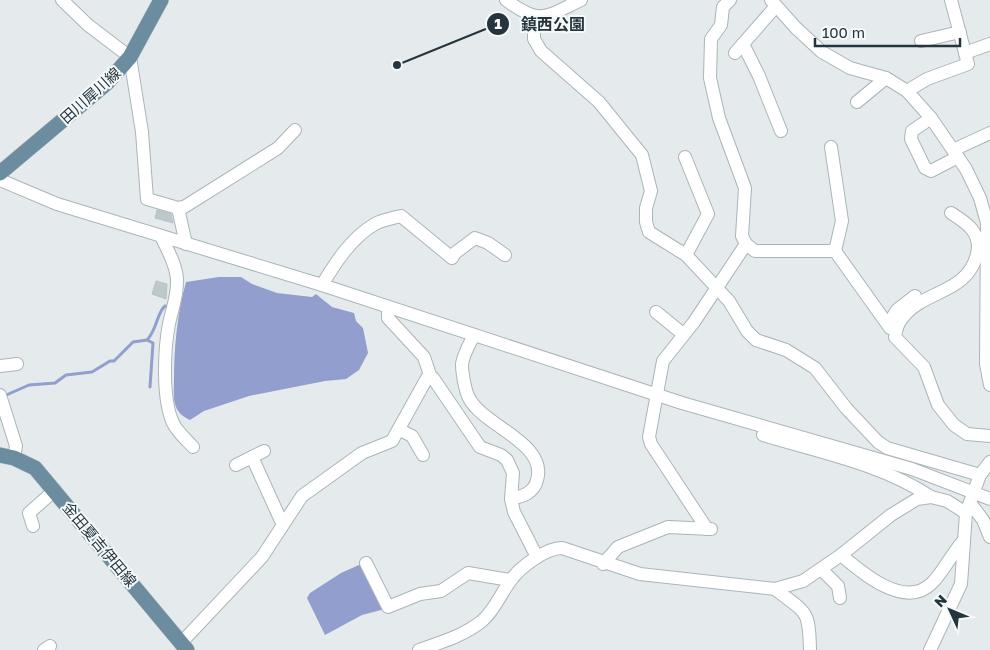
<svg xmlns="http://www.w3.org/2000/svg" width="990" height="650" viewBox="0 0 990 650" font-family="'Golos Text','Noto Sans JP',sans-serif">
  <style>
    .water { fill: #919ece }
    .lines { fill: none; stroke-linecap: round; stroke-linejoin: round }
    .stream { stroke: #919ece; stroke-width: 3 }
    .building { fill: #bdc8cb; stroke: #b7c3c6 }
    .minor-casing { stroke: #abb4b8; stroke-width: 14 }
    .major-casing { stroke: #c2c6c9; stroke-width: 16 }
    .minor { stroke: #fff; stroke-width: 12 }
    .major { stroke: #6c8c9f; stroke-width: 15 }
    .labels { text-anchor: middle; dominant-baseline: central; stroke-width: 4; stroke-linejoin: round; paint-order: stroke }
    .street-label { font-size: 15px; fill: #25353e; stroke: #f5f9f9 }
    .leader { fill: none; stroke: #25353e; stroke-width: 2 }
    .callout-dot { fill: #25353e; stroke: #f5f9f9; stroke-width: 2 }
    .mark-label { font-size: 15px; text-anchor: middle; font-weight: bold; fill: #fff }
    .callout-label { font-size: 16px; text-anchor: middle; font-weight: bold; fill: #25353e; stroke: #f5f9f9; stroke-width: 4; stroke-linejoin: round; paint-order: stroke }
  </style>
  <rect width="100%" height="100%" fill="#e5ebed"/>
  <!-- water -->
  <g class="water">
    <path d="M219 277H241L252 284 277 293 312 297 316 294 332 307 354 313 356 321 363 328 368 353 359 370 346 379 325 381 249 396 204 411 190 420C183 417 177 412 175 404 173 397 174 388 174 381 174 347 177 315 186 282Z"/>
    <polygon points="361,564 385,609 362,615 325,635 307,598 310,593 341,573"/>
  </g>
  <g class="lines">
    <!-- stream -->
    <g class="stream">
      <polyline points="147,340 153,343 150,387"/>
      <path d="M4 396 29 385 55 383 66 375 92 372 110 361H114L133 342 147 340C157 330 157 312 165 306L169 307"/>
    </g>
  </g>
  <!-- building -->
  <g class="building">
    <polygon points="157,210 171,214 173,223 155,218"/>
    <polygon points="156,281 167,284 166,299 152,294"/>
  </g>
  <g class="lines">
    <!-- minor casing -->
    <g class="minor-casing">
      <g id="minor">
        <polyline points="62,0 88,25 130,57 142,132 147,199 178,208 186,244"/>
        <path d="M506 0C541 26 545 17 581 0"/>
        <polyline points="730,0 723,7 721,25 711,39 710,78 719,118 745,188 742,236 746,244 755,251 835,251 890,328"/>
        <polyline points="771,0 796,28 822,52 850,68 886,78 907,91 931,118 966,169 980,198 987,223 986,364 990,385"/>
        <polyline points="534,17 534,39 541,51 599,102 642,155 651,191 646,208 646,222 649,232 686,255 729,301 747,331 756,340 786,350 815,368 846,408 878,442 887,448 980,475"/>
        <polyline points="921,41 960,32"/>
        <polyline points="743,44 759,76 781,131"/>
        <polyline points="735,53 776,6"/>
        <polyline points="965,53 990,44"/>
        <polyline points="907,91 927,79 968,64 951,0"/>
        <polyline points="857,102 886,78"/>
        <polyline points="931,118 912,131 911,139 925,168 931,171 958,157"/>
        <polyline points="831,147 842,221 835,251"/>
        <polyline points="953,150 990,133"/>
        <polyline points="685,157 708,214 686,255"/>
        <polyline points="0,180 57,204 322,285 682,403 912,469 990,499"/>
        <polyline points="178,208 184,207 278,148 295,130"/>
        <path d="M951 213C967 223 982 233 977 254 968 293 925 290 904 316 898 322 896 329 895 337L924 367 938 405 954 425 967 434 990 436"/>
        <path d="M161 236C167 249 176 264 177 279 178 295 172 309 169 324 164 350 162 399 173 423 178 433 186 439 193 447"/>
        <path d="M322 285C335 263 352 237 375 224 382 220 393 218 401 216L452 258 455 253 475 238 488 243 505 255"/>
        <polyline points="388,307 388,318 424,357 431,378"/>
        <polyline points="656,312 683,334"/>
        <polyline points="892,318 897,310 915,296"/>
        <path d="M474 335C470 343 463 355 462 364 462 372 465 391 469 398 483 426 548 443 537 480 534 493 523 496 511 499"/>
        <polyline points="0,366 17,364"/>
        <polyline points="0,395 16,446 14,458"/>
        <polyline points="400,430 412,436 423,455"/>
        <path d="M763 435C819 452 882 464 931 497"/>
        <polyline points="252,457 282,523"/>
        <polyline points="236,465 264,451"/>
        <polyline points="971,504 983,520 990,537"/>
        <polyline points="33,526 29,513 55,490"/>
        <polyline points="707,529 651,444 649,437 663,361 694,322 746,244"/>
        <path d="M841 555C862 573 905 610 932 583 944 571 952 553 964 540"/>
        <polyline points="366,563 388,607 420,594 441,591 468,573 510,580"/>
        <polyline points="603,564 618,547 668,527 711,529"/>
        <polyline points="821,569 838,586 840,598"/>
        <path d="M775 589C807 614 809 609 810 650"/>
        <polyline points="181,643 262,557 302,496 362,453 392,441 427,378 433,378 480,447 501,455 507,460 513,473 511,499 514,512 537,557"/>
        <polyline points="44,650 50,646"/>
        <path d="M419 650C442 642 463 636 482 621 495 610 501 593 511 580 520 567 546 548 562 548L640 574 775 589 803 581 841 555 891 515 917 499 931 497 947 501 966 513"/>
        <polyline points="930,650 961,584 966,513 980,475 990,462"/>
      </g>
    </g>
    <!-- major casing -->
    <g class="major-casing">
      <g id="major">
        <polyline points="0,173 107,83 130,57 161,0"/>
        <polyline points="0,455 14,458 35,468 187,650"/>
      </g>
    </g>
    <!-- minor -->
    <use href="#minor" class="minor"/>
    <!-- major -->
    <use href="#major" class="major"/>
  </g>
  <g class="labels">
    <!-- street labels -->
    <g class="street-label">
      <text transform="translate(90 95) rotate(-42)">田川犀川線</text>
      <text transform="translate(100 544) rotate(50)">金田夏吉伊田線</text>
    </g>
  </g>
  <!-- callouts -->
  <path class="leader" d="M397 65L498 24"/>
  <g class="callout-dot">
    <circle cx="397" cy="65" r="5"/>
    <circle cx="498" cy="24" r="12"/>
  </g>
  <g class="mark-label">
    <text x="498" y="29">1</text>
  </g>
  <g class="callout-label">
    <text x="553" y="30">鎮西公園</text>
  </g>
  <!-- north arrow -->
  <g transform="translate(950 610) rotate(314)" stroke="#f5f9f9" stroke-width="4" paint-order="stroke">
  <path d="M0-4L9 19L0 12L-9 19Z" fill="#25353e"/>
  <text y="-8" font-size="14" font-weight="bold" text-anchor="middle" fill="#25353e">N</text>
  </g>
  <!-- scale -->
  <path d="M815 38v8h145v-8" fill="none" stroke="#25353e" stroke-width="2.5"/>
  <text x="822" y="38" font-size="15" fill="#25353e" stroke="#f5f9f9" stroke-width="4" paint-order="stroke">100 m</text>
</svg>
